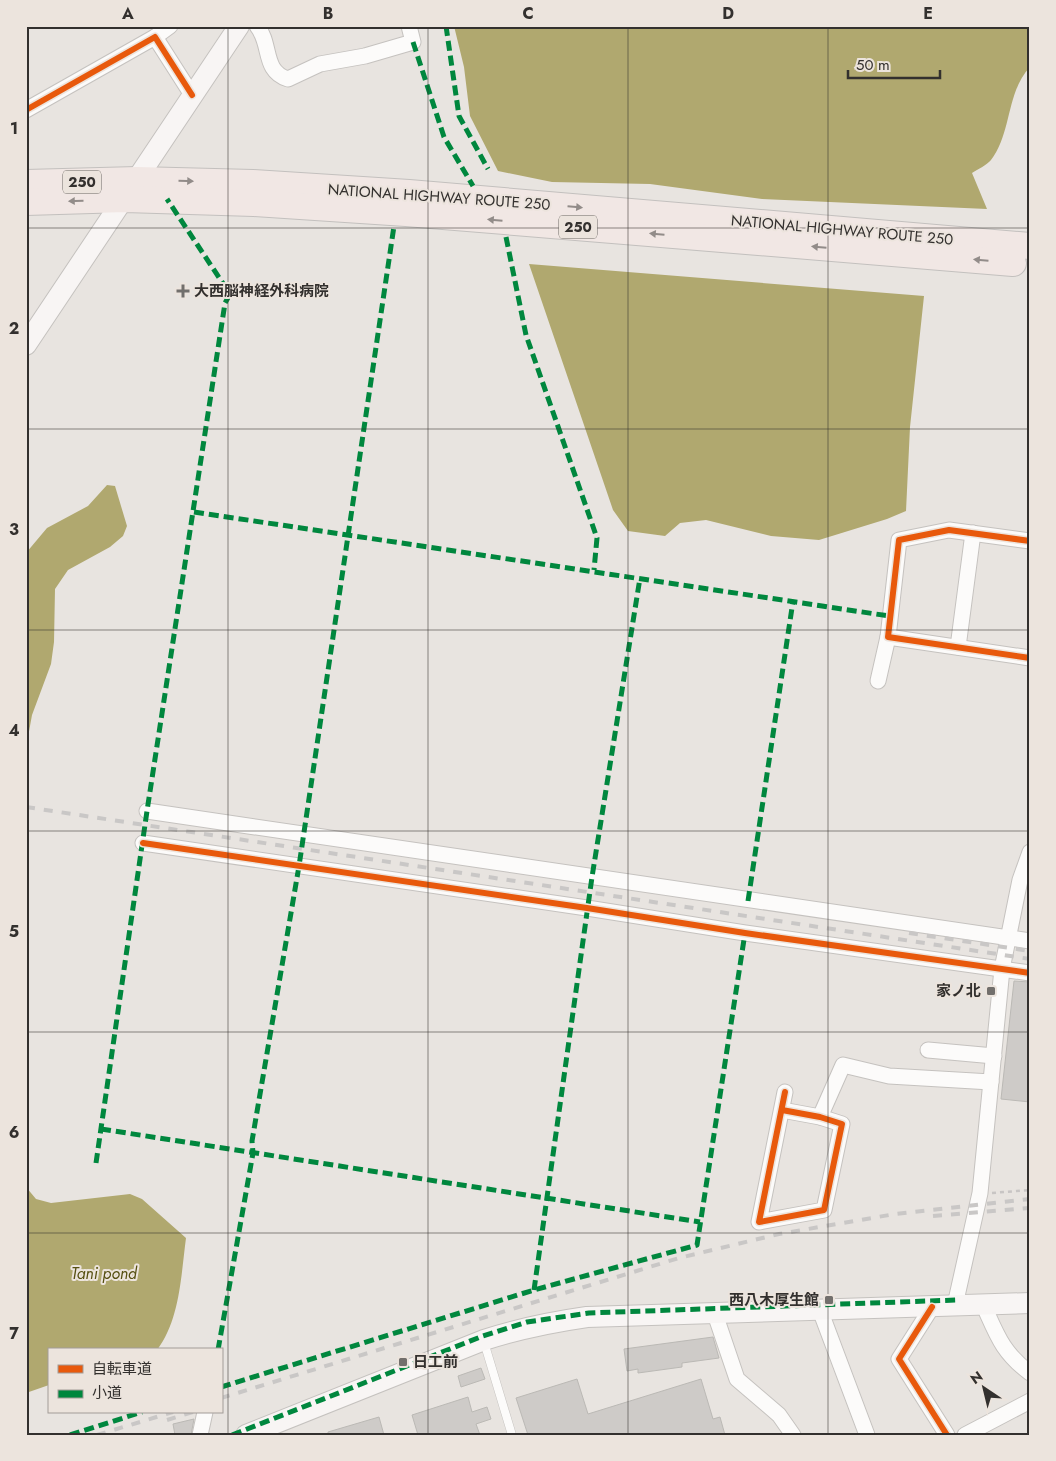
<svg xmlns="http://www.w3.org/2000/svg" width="1056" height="1461" viewBox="0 0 1056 1461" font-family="Jost,'Noto Sans JP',sans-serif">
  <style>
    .water { fill: #b0a86f }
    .building { fill: #cecbc8; stroke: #bbb9b5 }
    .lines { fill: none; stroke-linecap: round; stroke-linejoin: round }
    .lane-casing { stroke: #c5c2bf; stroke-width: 9 }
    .street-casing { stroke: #c5c2bf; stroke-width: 17 }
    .secondary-casing { stroke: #c5c2bf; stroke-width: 22 }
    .highway-casing { stroke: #c3c0be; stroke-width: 28 }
    .path { stroke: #c8c5c4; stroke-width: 2.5; stroke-dasharray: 4 4; stroke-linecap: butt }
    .lane { stroke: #fcfbfa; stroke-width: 8 }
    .street { stroke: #fcfbfa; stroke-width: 15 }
    .secondary { stroke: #f8f5f4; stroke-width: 20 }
    .highway { stroke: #f1e7e4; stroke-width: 26 }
    .rail { stroke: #c9c7c6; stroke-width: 4; stroke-dasharray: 9 9; stroke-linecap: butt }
    .quiet { stroke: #00873e; stroke-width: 5; stroke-dasharray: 10 5; stroke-linecap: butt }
    .cycleway-casing { stroke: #ece4dd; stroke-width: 9 }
    .cycleway { stroke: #e8590c; stroke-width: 6 }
    .oneway { fill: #928c89 }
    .grid { fill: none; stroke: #33302e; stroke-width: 1; stroke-opacity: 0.55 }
    .poi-dot { fill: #726f6c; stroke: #ece4dd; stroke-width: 2 }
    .labels { text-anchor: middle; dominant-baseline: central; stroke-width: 4; stroke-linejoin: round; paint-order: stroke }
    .shield { fill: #ece4dd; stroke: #6a6662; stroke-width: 1 }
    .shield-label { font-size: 14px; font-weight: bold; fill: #33302e }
    .street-label { font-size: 15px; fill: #33302e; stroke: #ece4dd }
    .poi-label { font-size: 15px; font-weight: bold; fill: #33302e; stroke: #ece4dd; text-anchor: start }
    .water-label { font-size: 16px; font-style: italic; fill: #564f11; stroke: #ece4dd }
    .neatline { fill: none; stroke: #33302e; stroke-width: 2 }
    .grid-label { font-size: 16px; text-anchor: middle; font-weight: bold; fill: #33302e }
  </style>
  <rect width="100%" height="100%" fill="#e8e4e0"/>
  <!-- water -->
  <g class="water">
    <path d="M454 26H1030V67C1006 92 1012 133 991 160 987 165 978 169 972 173L987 209 762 199 650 184 552 182 498 171 470 116 464 67Z"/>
    <polygon points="529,264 924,296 910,427 906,511 887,519 819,540 771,536 706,520 680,523 665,536 628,531 613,510"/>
    <polygon points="107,485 115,486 127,526 123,536 110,547 68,570 55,589 54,642 51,664 32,715 26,748 26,553 47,528 88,506"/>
    <path d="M26 1187 36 1199 51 1203 130 1194 142 1199 186 1238C181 1275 180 1320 157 1350H49V1385L26 1393Z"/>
  </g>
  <!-- building -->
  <g class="building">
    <polygon points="1014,981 1030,982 1030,1102 1001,1099"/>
    <polygon points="713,1337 719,1358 682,1363 682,1367 638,1373 638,1369 627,1371 624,1349"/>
    <polygon points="481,1368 485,1379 461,1387 458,1376"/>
    <polygon points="577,1379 588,1414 701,1379 713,1419 720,1417 725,1435 528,1435 516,1398"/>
    <polygon points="468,1397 472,1412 487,1407 491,1419 476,1424 480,1435 418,1435 412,1415"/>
    <polygon points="379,1417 384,1435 328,1435 328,1432"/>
    <polygon points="194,1419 191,1435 175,1435 173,1424"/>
  </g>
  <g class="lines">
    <!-- lane casing -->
    <g class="lane-casing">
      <polyline id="lane" points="484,1342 512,1435"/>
    </g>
    <!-- street casing -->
    <g class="street-casing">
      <g id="street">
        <path d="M257 26C272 44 262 71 288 79L320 64 365 56 413 42 409 26"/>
        <polyline points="155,37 170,26"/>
        <polyline points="26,110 155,37 192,95"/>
        <polyline points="1030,541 949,530 899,540 888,637 1030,658"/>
        <polyline points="958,647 973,533"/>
        <polyline points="878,681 888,637"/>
        <polyline points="147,811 1030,941"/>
        <polyline points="143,843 587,908 745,933 1030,973"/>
        <polyline points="928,1050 994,1056"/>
        <polyline points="782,1110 820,1117 842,1124 824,1210 759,1222 785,1092"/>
        <polyline points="820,1117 843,1065 889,1076 991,1082"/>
        <path d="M983 1304C997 1335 1002 1352 1030 1373"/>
        <polyline points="955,1305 980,1193 1002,969 1020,880 1030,852"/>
        <polyline points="932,1307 899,1359 947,1435"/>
        <polyline points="820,1310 867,1435"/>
        <polyline points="715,1314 737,1379 779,1415 793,1435"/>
        <polyline points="200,1435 205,1412"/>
        <polyline points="965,1435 1030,1401"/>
      </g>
    </g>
    <!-- secondary casing -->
    <g class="secondary-casing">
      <g id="secondary">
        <polyline points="26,345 239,26"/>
        <path d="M246 1435 484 1340C518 1329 552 1322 587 1317L1030 1303"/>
      </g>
    </g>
    <!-- highway casing -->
    <g class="highway-casing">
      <g id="highway">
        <polyline points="26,183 137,180 253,183 409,193 1030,246"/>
        <polyline points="26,202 125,199 254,203 406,213 1013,263"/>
      </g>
    </g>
    <!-- path -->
    <polyline class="path" points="992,1193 1030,1190"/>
    <!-- lane -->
    <use href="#lane" class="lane"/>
    <!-- street -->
    <use href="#street" class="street"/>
    <!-- secondary -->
    <use href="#secondary" class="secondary"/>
    <!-- highway -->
    <use href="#highway" class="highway"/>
    <!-- rail -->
    <g class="rail">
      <polyline points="26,807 1030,959"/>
      <polyline points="909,933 1030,951"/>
      <polyline points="933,1216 1030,1208"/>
      <polyline points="221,1398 679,1258 779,1234 895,1214 1030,1199"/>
      <polyline points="167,1420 193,1412"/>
      <polyline points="97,1435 173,1412"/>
    </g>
    <!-- quiet -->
    <g class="quiet">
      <polyline points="446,26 459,116 488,169"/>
      <polyline points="413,42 444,137 473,186"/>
      <polyline points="506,237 526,335 597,538 594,570"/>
      <polyline points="194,512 889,616"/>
      <polyline points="748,901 793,601"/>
      <polyline points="101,1129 700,1222"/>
      <polyline points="96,1163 147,811 225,303 230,294 167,199"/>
      <polyline points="534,1290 592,877 640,578"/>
      <polyline points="218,1350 253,1153 252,1141 299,866 394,226"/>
      <polyline points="221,1387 534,1290 697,1245 745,933"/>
      <polyline points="70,1435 142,1412"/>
      <polyline points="232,1435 483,1336 527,1322 589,1313 956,1300"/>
    </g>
    <!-- cycleway casing -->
    <g class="cycleway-casing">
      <g id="cycleway">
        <polyline points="26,110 155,37 192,95"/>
        <polyline points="1030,541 949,530 899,540 888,637 1030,658"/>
        <polyline points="143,843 587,908 745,933 1030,973"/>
        <polyline points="782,1110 820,1117 842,1124 824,1210 759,1222 785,1092"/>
        <polyline points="932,1307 899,1359 947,1435"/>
      </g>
    </g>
    <!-- cycleway -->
    <use href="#cycleway" class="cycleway"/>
  </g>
  <!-- one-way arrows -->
  <defs><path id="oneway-solid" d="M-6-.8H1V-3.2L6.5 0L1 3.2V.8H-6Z" transform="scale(1.25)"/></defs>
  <g class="oneway">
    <use href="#oneway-solid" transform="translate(186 181) rotate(2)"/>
    <use href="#oneway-solid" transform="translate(76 201) rotate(179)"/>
    <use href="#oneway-solid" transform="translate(575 207) rotate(5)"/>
    <use href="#oneway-solid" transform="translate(495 220) rotate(-175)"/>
    <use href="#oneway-solid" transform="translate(657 234) rotate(-175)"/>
    <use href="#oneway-solid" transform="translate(819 247) rotate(-175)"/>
    <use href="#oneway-solid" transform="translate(981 260) rotate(-175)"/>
  </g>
  <!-- grid -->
  <path class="grid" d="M228 26V1435M428 26V1435M628 26V1435M828 26V1435M26 228H1030M26 429H1030M26 630H1030M26 831H1030M26 1032H1030M26 1233H1030"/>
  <!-- markers -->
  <g class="poi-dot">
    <path d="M180.5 283.5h5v5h5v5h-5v5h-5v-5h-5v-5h5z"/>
    <rect x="986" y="986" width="10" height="10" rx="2.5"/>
    <rect x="824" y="1295" width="10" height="10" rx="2.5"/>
    <rect x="398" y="1357" width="10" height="10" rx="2.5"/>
  </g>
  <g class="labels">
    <!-- shield labels -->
    <g class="shield">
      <rect x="63" y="170.5" width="38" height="23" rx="4"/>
      <rect x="559" y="215.5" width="38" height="23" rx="4"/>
    </g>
    <g class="shield-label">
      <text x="82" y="182">250</text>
      <text x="578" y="227">250</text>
    </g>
    <!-- street labels -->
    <g class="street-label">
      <text transform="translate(439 197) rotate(4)">NATIONAL HIGHWAY ROUTE 250</text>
      <text transform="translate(842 230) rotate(5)">NATIONAL HIGHWAY ROUTE 250</text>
    </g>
    <!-- poi labels -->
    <g class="poi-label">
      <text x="194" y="291">大西脳神経外科病院</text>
      <text x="981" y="991" text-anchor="end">家ノ北</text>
      <text x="819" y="1300" text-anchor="end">西八木厚生館</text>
      <text x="413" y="1362">日工前</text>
    </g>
    <!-- water labels -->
    <g class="water-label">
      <text x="104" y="1273">Tani pond</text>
    </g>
  </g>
  <!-- border -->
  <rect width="1056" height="1461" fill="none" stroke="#ece4dd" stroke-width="55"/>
  <!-- legend -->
  <rect x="48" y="1348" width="175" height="65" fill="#ece4dd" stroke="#a29c97"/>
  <rect x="58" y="1365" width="25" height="8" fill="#e8590c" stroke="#a29c97"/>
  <text x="92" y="1374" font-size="15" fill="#33302e">自転車道</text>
  <rect x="58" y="1390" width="25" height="8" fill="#00873e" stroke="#a29c97"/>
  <text x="92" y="1398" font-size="15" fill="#33302e">小道</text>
  <!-- north arrow -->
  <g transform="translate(984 1388) rotate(325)" stroke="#ece4dd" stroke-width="4" paint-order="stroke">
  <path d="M0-4L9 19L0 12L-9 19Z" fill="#33302e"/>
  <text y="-8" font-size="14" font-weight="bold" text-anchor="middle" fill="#33302e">N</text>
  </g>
  <!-- scale -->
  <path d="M848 70v8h92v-8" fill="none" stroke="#33302e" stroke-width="2.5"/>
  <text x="856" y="70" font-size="15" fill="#33302e" stroke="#ece4dd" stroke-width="4" paint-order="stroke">50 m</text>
  <rect x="28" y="28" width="1000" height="1406" class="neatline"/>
  <g class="grid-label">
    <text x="128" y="19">A</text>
    <text x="328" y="19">B</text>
    <text x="528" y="19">C</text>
    <text x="728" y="19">D</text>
    <text x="928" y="19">E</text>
    <text x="14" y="134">1</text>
    <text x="14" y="334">2</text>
    <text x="14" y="535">3</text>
    <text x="14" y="736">4</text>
    <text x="14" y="937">5</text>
    <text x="14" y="1138">6</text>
    <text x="14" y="1339">7</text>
  </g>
</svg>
